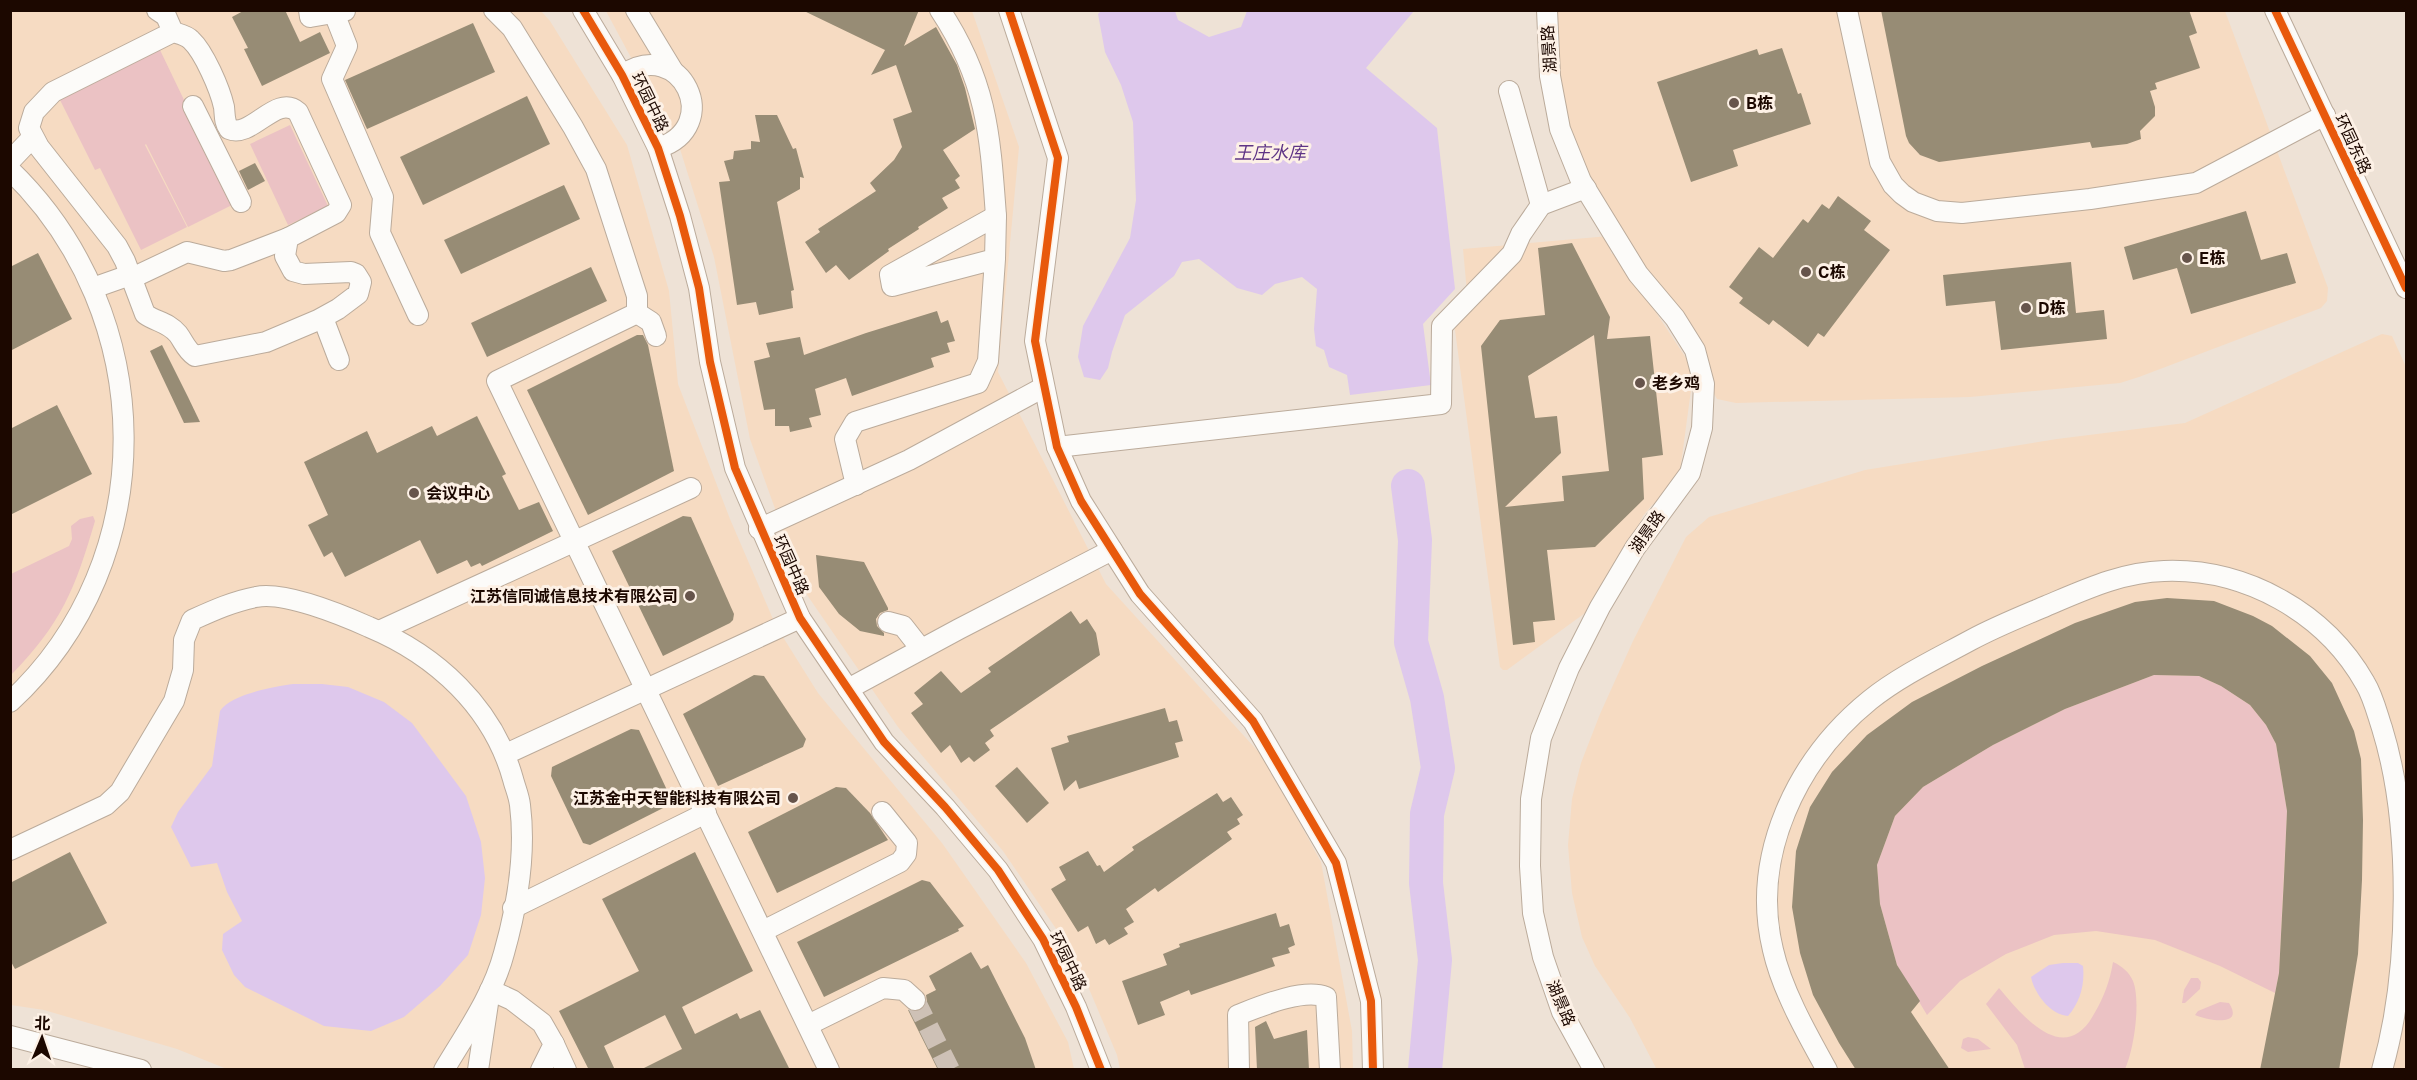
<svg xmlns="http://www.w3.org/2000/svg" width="2417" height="1080" viewBox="0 0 2417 1080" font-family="'Public Sans','Noto Sans SC',sans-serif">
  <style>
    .built { fill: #f6dbc2 }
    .green { fill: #ebc2c4 }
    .water { fill: #dec8ec }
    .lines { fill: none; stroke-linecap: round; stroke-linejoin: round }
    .river { stroke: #dec8ec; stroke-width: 34 }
    .building { fill: #978c75; fill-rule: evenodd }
    .minor-tunnel { stroke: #cec1b6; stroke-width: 20; stroke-dasharray: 20 10; stroke-linecap: butt }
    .minor-casing { stroke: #bbab9b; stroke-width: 22 }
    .minor { stroke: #fcfbf9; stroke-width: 20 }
    .cycleway-casing { stroke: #fdf1e6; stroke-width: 11 }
    .cycleway { stroke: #e8590c; stroke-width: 8 }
    .poi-dot { fill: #66544b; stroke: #fdf1e6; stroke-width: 2 }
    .labels { text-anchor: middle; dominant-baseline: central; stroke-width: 6; stroke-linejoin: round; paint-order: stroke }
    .street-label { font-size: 16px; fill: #1c0800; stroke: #fdf1e6 }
    .poi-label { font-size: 16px; font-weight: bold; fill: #1c0800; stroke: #fdf1e6; text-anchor: start }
    .water-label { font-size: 18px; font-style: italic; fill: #5e3485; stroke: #fdf1e6 }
  </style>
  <rect width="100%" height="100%" fill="#eee2d6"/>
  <!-- built -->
  <g class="built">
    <polygon points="10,11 541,11 550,21 627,145 669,291 678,384 730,519 776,626 818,693 942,843 1026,963 1068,1042 1074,1069 227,1069 177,1049 44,1010 11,1005"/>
    <polygon points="606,11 972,11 1019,147 998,372 1106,584 1265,759 1321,862 1352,1031 1353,1069 1120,1069 1117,1055 1076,958 1003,851 898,727 805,592 750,439 714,257 680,149"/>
    <polygon points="1551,11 2225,11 2328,288 2327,301 2321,308 2139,377 2120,383 1970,397 1736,403 1717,399 1641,267 1594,192 1570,134 1555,64"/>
    <polygon points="1609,236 1611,253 1620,258 1690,364 1693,375 1678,486 1672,494 1652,505 1643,516 1603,596 1596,605 1507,670 1503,670 1500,667 1451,300 1467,292 1463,249"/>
    <polygon points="2382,334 2392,336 2406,367 2406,1069 1657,1070 1630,1018 1595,966 1582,937 1572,893 1568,845 1572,799 1581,763 1600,714 1633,641 1686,537 1709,517 1865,470 2057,439 2185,423"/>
  </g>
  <!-- green -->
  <g class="green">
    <polygon points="160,50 234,204 188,227 146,144 145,145 187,227 141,250 100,168 95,170 60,100"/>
    <polygon points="290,125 328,206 288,225 250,144"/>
    <path d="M93 516 95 521C75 589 62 623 11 675V574L69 546 72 539 71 526 80 519Z"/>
    <polygon points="2154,675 2199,676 2221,686 2250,705 2266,725 2276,744 2287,811 2279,973 2275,993 2220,966 2155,940 2096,931 2054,935 2006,954 1960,981 1927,1015 1897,965 1880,904 1877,865 1895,816 1923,787 1993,745 2065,709"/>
    <path d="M2113 962C2122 966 2129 972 2133 981 2141 1001 2134 1050 2125 1069H2025L2017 1045 1986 1004 1999 988C2024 1018 2065 1067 2094 1014 2104 997 2110 981 2113 962Z"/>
    <polygon points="2191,978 2198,978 2201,982 2200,989 2185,1003 2182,1003 2184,990"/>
    <path d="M2220 1002 2229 1003C2245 1028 2206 1020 2195 1015L2198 1011Z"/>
    <polygon points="1968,1037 1978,1039 1991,1049 1968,1052 1961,1048 1963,1039"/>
  </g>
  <!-- water -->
  <g class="water">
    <polygon points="1101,11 1175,11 1178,20 1209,37 1241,27 1247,11 1414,11 1366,68 1437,128 1455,289 1423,324 1431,385 1350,395 1347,375 1329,367 1324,350 1316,346 1314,329 1317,289 1302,277 1275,284 1262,295 1237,288 1199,259 1182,262 1174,276 1125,315 1112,352 1108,368 1100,380 1084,377 1078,357 1083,326 1130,238 1136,200 1133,122 1121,85 1105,52 1098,14"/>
    <path d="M293 684H322L348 687 384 702 412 723 466 796 481 842 485 878 481 915 468 955 440 986 404 1017 371 1031 324 1026 245 987 234 975 222 950 223 934 242 921 227 892 217 863 191 867 171 827 178 812 212 766 220 711C231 694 273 687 293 684Z"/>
    <path d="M2063 963H2078L2083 966C2085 985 2080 1002 2068 1016 2050 1015 2034 993 2031 977L2049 965Z"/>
  </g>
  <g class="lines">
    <!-- river -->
    <polyline class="river" points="1408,486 1415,540 1411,642 1427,698 1438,768 1427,814 1426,883 1435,960 1425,1070"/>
  </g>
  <!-- building -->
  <g class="building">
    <polygon points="245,10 285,10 300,42 320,32 330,53 262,86 244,49 248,48 232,17"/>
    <polygon points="802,10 919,10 904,46 936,27 957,65 965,88 975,129 943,150 960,176 955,180 960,188 942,198 948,208 918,227 919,229 888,249 889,251 849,280 836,265 826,273 805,242 820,232 818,229 876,191 870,183 894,160 902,147 893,119 912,112 896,65 871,75 885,50"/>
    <polygon points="1881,10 2189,10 2197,33 2189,36 2200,68 2155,83 2157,89 2150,91 2155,107 2155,116 2140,131 2141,139 2127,144 2092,148 2090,142 1939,162 1920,155 1909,143 1906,136"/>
    <polygon points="473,23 495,72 367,129 345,80"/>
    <polygon points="1782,48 1798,94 1801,93 1811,124 1733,150 1738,166 1691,182 1657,82 1757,49 1759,55"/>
    <polygon points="527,96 550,144 423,205 400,157"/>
    <polygon points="755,115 777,115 793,149 796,148 804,178 800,177 800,189 777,202 794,290 791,291 793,308 759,315 756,302 737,305 719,182 730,181 724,161 733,159 734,151 751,149 751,141 760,142"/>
    <polygon points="255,163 265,181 248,190 239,171"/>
    <polygon points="564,185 580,219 461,274 444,240"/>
    <polygon points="1838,196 1871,221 1864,230 1890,250 1824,337 1818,333 1808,347 1773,320 1769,325 1739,303 1743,298 1729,287 1759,247 1773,258 1803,219 1808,223 1822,204 1829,209"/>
    <polygon points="2246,211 2261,260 2287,253 2296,283 2191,314 2177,268 2133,280 2124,247"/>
    <path d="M1572 243 1610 317 1607 339 1650 336 1663 455 1642 458 1644 499 1595 547 1547 550 1555 620 1533 622 1535 642 1513 645 1481 346 1500 320 1545 315 1538 248ZM1594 335 1609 471 1562 476 1564 501 1505 507 1561 453 1557 416 1535 418 1528 376Z"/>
    <polygon points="38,253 72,319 10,351 10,267"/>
    <polygon points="2071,262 2076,313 2104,310 2107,339 2001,350 1995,301 1946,306 1943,275"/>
    <polygon points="591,267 607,301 487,357 471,323"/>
    <polygon points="937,311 941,323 948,320 955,341 947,343 950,352 931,358 934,367 852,396 846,378 815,389 821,415 809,418 812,427 790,432 789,426 775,426 775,409 764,410 754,361 770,357 766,343 800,337 804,355 866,333"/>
    <polygon points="637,335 643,335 648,345 674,471 588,515 527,390"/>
    <polygon points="162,345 188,397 200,422 184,423 150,351"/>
    <polygon points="57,405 92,474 10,515 10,429"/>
    <polygon points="477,416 506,474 502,476 519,510 539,502 553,531 482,566 480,563 471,567 467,560 437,574 420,540 345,577 332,552 324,557 308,525 328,515 304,462 367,431 377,453 432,426 437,436"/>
    <polygon points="683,516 691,517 734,614 733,620 730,623 663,656 612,551"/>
    <polygon points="816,555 864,562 888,608 888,610 880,613 876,619 877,626 884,633 884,636 860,631 839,614 819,587"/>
    <polygon points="2167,598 2214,601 2253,616 2272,626 2310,656 2332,683 2354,731 2361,759 2363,820 2362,880 2358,954 2339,1070 2260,1070 2279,973 2284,877 2287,811 2276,744 2266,725 2250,705 2221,686 2199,676 2154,675 2065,709 1993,745 1923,787 1895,816 1877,865 1880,904 1897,965 1920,1001 1911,1012 1950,1070 1856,1070 1839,1043 1813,995 1800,953 1792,907 1796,851 1810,807 1832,772 1867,735 1912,702 1982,666 2075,623 2135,602"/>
    <polygon points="1071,611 1080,624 1087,619 1096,633 1100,655 990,730 994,736 985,743 990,750 974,762 969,757 961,763 950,745 941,753 911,713 923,704 914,693 941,671 961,693 991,672 988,668"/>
    <polygon points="754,675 764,676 806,739 803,747 718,786 683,714"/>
    <polygon points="1165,708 1169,722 1177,720 1183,741 1175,743 1179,757 1079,789 1076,780 1064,791 1051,748 1069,742 1067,736"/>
    <polygon points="631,729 639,730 673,803 590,845 583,843 551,776 552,767"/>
    <polygon points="1017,767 1049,803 1027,823 995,786"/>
    <polygon points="836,787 846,788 870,813 888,840 777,893 748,832"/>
    <polygon points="1217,793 1223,802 1231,797 1243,815 1237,819 1240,824 1227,832 1232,839 1158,892 1155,888 1126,909 1134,922 1124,928 1128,934 1109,945 1105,939 1096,944 1088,926 1078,932 1051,889 1066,880 1059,867 1088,851 1097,866 1100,865 1104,872 1134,850 1132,847"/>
    <polygon points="70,852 107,923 15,969 10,960 10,883"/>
    <polygon points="695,852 753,971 682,1007 695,1034 737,1013 740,1019 760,1010 790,1070 640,1070 682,1049 665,1015 604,1046 615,1070 589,1070 559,1011 639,971 602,899"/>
    <polygon points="922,880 930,882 964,926 958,929 959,931 824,997 797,942"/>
    <polygon points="1276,913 1280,927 1289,924 1295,945 1288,948 1290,953 1272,958 1275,966 1191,995 1189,990 1160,1002 1165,1015 1138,1025 1122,981 1167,965 1163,954 1180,947 1179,944"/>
    <polygon points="971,952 981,969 988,965 1025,1038 1036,1070 938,1070 908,1010 918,1012 923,1008 927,1002 926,995 936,990 929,976"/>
    <polygon points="1266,1021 1274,1039 1307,1030 1309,1070 1257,1070 1255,1027"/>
  </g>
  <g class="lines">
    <!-- minor-tunnel -->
    <polyline class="minor-tunnel" points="915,1000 950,1070"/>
    <!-- minor casing -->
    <g class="minor-casing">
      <g id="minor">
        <path d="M157 10 166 16 173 32C179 34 186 35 191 40 204 52 220 89 224 107 225 115 224 122 229 129 252 139 276 93 298 112L341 205 336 213 288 238 285 256 293 271 304 274 351 272 356 274 361 282 358 294 338 309 318 320 266 342 195 356C186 350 184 342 178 334 168 322 156 322 145 314L125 261 117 246 39 147 29 128 34 112 53 92 173 32"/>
        <polyline points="309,10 310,17 345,11"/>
        <polyline points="494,10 512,28 573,127 596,169 637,296 637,313 497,381 829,1070"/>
        <polyline points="583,10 622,75 658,148 680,216 699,288 710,362 735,468 800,618 884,742 945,807 998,870 1043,939 1076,1007 1101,1070"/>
        <polyline points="636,10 673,71"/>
        <path d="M940 10C987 81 990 134 996 216"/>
        <polyline points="1009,10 1058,158 1035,341 1057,447 1081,501 1140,594 1253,721 1336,863 1371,1001 1373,1070"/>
        <polyline points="1547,10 1550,76 1560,129 1581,181 1638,274 1675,318 1695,350 1704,384 1702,428 1690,473 1635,548 1600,607 1569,668 1541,738 1531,799 1530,866 1533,913 1543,957 1562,1012 1594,1070"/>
        <polyline points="1847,10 1880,162 1893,185 1902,194 1913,202 1937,211 1962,213 2090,199 2196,183 2325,115"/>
        <polyline points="2275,10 2406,288"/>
        <polyline points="334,13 347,46 332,79 383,197 380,233 418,315"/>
        <path d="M622 75C681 35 725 127 658 148"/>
        <polyline points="193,106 241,202"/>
        <polyline points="10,161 30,140 31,135"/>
        <path d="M10 170C159 314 164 560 10 702"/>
        <polyline points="1541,205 1586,188"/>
        <polyline points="132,278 187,252 224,261 231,260 288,238"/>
        <polyline points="93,288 130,275"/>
        <polyline points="637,313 651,322 656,336"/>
        <polyline points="323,318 339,360"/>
        <polyline points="1057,447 1441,404 1442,326 1512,254 1521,234 1541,205 1509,91"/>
        <polyline points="856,485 845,439 855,422 978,383 988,361 995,259 996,216 890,275 892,286 995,259"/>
        <polyline points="759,529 909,460 1044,387"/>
        <polyline points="888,622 903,626 921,649"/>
        <polyline points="379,631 691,488"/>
        <polyline points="848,689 959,629 1112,550"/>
        <polyline points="506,754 800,618"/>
        <path d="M10 850 106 805 120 792 174 701 183 670 184 640 192 620C212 611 234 601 256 597 284 591 342 615 369 627 436 655 493 707 513 779 515 787 519 796 520 805 526 853 517 907 504 953 493 995 466 1033 444 1070"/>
        <polyline points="513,908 706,813"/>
        <polyline points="763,931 900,862 906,854 907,843 882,812"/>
        <polyline points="808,1025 883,988 904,990 915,1000"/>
        <polyline points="10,1036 141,1070"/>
        <polyline points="554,1044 566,1070"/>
        <polyline points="478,1070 490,990 512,1000 542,1023 554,1044 541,1070"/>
        <path d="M1239 1070 1238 1015C1261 1006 1303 988 1326 997L1330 1070"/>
        <path d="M1827 1070C1807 1034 1782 990 1773 950 1750 856 1797 759 1870 700 1900 676 1936 659 1971 640 1995 627 2020 617 2046 606 2084 590 2122 572 2164 571 2245 568 2325 612 2365 683 2373 696 2377 713 2382 728 2412 825 2410 972 2382 1070"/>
      </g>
    </g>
    <!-- minor -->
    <use href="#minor" class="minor"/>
    <!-- cycleway casing -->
    <g class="cycleway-casing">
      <g id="cycleway">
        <polyline points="583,10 622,75 658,148 680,216 699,288 710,362 735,468 800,618 884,742 945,807 998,870 1043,939 1076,1007 1101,1070"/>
        <polyline points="1009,10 1058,158 1035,341 1057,447 1081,501 1140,594 1253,721 1336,863 1371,1001 1373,1070"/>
        <polyline points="2275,10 2406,288"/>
      </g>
    </g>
    <!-- cycleway -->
    <use href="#cycleway" class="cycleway"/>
  </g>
  <!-- markers -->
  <g class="poi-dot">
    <circle cx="1734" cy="103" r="6"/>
    <circle cx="2187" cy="258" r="6"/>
    <circle cx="1806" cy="272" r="6"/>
    <circle cx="2026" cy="308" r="6"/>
    <circle cx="1640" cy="383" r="6"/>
    <circle cx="414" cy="493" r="6"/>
    <circle cx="690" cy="596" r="6"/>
    <circle cx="793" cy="798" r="6"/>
  </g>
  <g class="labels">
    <!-- street labels -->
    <g class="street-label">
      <text transform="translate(1549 49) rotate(-94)">湖景路</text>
      <text transform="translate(650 102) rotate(64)">环园中路</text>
      <text transform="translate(2353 144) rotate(65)">环园东路</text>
      <text transform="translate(1647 532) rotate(-55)">湖景路</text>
      <text transform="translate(791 565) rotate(66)">环园中路</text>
      <text transform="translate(1068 961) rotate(64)">环园中路</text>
      <text transform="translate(1561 1003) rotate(67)">湖景路</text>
    </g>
    <!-- poi labels -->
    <g class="poi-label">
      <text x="1746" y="103">B栋</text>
      <text x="2199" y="258">E栋</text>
      <text x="1818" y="272">C栋</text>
      <text x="2038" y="308">D栋</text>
      <text x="1652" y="383">老乡鸡</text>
      <text x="426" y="493">会议中心</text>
      <text x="678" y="596" text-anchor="end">江苏信同诚信息技术有限公司</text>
      <text x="781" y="798" text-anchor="end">江苏金中天智能科技有限公司</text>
    </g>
    <!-- water labels -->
    <g class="water-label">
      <text x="1270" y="152">王庄水库</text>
    </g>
  </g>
  <!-- border -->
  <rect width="2417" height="1080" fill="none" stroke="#1c0800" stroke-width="24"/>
  <!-- north arrow -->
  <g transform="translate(42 1038) rotate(2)" stroke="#fdf1e6" stroke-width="4.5" paint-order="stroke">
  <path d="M0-4.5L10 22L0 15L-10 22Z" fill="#1c0800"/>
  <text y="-9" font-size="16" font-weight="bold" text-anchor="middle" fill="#1c0800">北</text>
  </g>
</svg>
